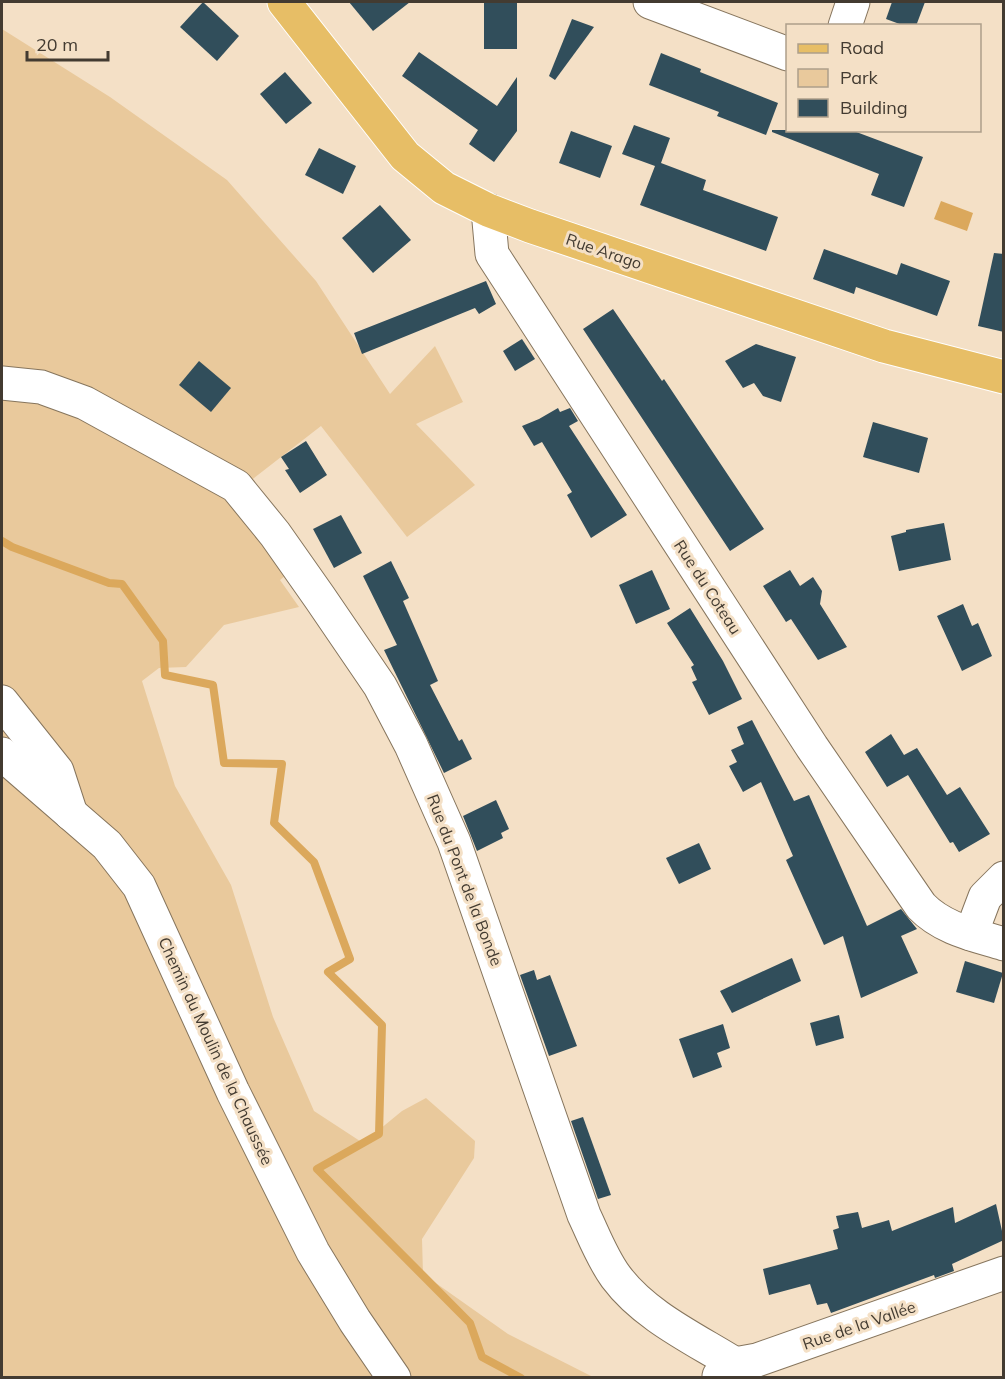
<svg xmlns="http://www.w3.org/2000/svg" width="1005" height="1379" viewBox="0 0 1005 1379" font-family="Mulish,sans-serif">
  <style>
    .green { fill: #e9c99c }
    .water { fill: #dba85c }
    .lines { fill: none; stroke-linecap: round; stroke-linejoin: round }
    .stream { stroke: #dba85c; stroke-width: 8 }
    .building { fill: #314e5b }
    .minor-casing { stroke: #86755d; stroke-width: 35 }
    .major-casing { stroke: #fff; stroke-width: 35 }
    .minor { stroke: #fff; stroke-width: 33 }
    .major { stroke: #e7be66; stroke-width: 33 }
    .labels { text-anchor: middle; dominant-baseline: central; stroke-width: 6; stroke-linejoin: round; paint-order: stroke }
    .street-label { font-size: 16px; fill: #433b31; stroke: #f4e0c6 }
  </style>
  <rect width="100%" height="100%" fill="#f4e0c6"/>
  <!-- green -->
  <polygon class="green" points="2,29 110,97 227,180 316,281 390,394 435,346 463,402 416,424 475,485 407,537 321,426 249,482 297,566 280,580 299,607 224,625 186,667 159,668 142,681 175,786 231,885 273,1017 314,1111 363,1143 402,1111 426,1098 475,1141 474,1158 422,1239 423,1274 508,1334 593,1377 2,1377"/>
  <!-- water -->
  <polygon class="water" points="941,201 973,213 967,231 934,219"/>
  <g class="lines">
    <!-- stream -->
    <polyline class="stream" points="2,541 12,547 109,583 122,584 163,641 165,675 213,685 224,763 282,764 274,823 314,862 350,959 328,972 382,1025 379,1134 317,1169 470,1323 482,1357 521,1378"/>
  </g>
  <!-- building -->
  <g class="building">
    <polygon points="203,2 239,36 217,61 180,27"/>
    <polygon points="349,2 410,2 373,31"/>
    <rect x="484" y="2" width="33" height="47"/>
    <polygon points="892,2 925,2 916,26 905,26 886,19"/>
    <polygon points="572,19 594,27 555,80 549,76"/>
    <polygon points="419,52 497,106 517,77 517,131 494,162 469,144 478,130 402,76"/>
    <polygon points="661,53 701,69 700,72 778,103 766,135 717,116 719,112 649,85"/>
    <polygon points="285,72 312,103 286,124 260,94"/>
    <polygon points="634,125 670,138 661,163 706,180 703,190 778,217 766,251 640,205 655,166 622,154"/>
    <polygon points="772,130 851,130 923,157 904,207 871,195 879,174 772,132"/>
    <polygon points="571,131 612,146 600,178 559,163"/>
    <polygon points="319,148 356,166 343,194 305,175"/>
    <polygon points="380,205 411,240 373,273 342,238"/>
    <polygon points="824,249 897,275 901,263 950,281 937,316 856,287 854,294 813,279"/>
    <polygon points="994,253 1004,254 1004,332 978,326"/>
    <polygon points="486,281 496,304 479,314 475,308 362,354 354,333"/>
    <polygon points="613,309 662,381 664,379 764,529 730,551 583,329"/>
    <polygon points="522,339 535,359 515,371 503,351"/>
    <polygon points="756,344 796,357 781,402 763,396 754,383 743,388 725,361"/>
    <polygon points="199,361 231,388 211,412 179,385"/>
    <polygon points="558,408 560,412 570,408 578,421 569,426 627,515 591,538 567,495 572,492 542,442 534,446 522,426 539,419"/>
    <polygon points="873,422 928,438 919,473 863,457"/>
    <polygon points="306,441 327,475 300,493 285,470 289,469 281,457"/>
    <polygon points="341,515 362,553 334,568 313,529"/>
    <polygon points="944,523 951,560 899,571 891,536 906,532 906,530"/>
    <polygon points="391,561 409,598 403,601 438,681 430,685 459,741 462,739 472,759 444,773 384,650 397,645 363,576"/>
    <polygon points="652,570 670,609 636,624 619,585"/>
    <polygon points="790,570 800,586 813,577 822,591 820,604 847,647 818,660 791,619 786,622 763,586"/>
    <polygon points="963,604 972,626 978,623 992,656 962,671 937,616"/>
    <polygon points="690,608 723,661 742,699 709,715 692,682 697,680 691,667 694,665 667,623"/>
    <polygon points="752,720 794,801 809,795 867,926 901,909 917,929 901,936 918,973 861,998 843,936 824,945 786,860 793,856 761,782 743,792 729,766 737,762 731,750 744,744 737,727"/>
    <polygon points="891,734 904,755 917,748 947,795 960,787 990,834 959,852 953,842 950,843 908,775 887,787 865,752"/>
    <polygon points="496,800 509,829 501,833 503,838 477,851 463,816"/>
    <polygon points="699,843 711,869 679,884 666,858"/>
    <polygon points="792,958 801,981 732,1013 720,991"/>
    <polygon points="965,961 1003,973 994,1003 956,992"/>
    <polygon points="534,970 537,980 550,975 577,1046 549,1056 520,975"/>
    <polygon points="839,1015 844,1038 816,1046 810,1023"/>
    <polygon points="723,1024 730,1048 717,1053 722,1067 693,1078 679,1039"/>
    <polygon points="583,1117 611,1195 598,1199 571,1121"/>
    <polygon points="996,1204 1004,1240 952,1264 954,1271 935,1278 934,1275 831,1313 827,1303 817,1305 810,1284 769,1295 763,1269 838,1249 833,1230 839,1228 836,1216 858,1212 862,1228 889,1220 892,1231 953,1207 955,1223"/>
  </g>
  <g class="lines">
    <!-- minor casing -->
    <g class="minor-casing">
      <g id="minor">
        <polyline points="650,2 788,54"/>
        <polyline points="845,26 853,2"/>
        <path d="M488 210 492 254 812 747 921 906C943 929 975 935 1004 944"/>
        <path d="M2 383 41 387 85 403 236 486 275 534 320 598 380 686 411 745 438 806 454 842 584 1215C594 1236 602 1258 616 1277 645 1316 695 1339 735 1364"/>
        <polyline points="2,702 57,771 71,814"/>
        <polyline points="2,754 107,845 139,886 233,1092 313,1252 355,1321 394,1378"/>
        <polyline points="971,934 985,897 1004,878"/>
        <polyline points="719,1376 735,1364 757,1360 1004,1273"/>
      </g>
    </g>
    <!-- major casing -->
    <g class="major-casing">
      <polyline id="major" points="284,2 405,156 444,188 488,210 530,226 884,346 1004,377"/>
    </g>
    <!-- minor -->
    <use href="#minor" class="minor"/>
    <!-- major -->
    <use href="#major" class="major"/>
  </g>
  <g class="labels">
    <!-- street labels -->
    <g class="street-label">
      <text transform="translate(604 251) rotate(19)">Rue Arago</text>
      <text transform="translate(708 587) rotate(57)">Rue du Coteau</text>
      <text transform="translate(465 880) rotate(69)">Rue du Pont de la Bonde</text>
      <text transform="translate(216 1051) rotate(65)">Chemin du Moulin de la Chaussée</text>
      <text transform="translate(859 1325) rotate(-19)">Rue de la Vallée</text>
    </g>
  </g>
  <!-- border -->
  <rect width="1005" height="1379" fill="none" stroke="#433b31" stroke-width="6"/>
  <!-- legend -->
  <rect x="786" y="24" width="195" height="108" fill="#f4e0c6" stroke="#ad9e8a" stroke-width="1.5"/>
  <rect x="798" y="44" width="30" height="9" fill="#e7be66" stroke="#ad9e8a" stroke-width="1.5"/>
  <text x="840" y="54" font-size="18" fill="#433b31">Road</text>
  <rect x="798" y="69" width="30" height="18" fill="#e9c99c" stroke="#ad9e8a" stroke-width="1.5"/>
  <text x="840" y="84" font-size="18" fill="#433b31">Park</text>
  <rect x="798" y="99" width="30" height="18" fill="#314e5b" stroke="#ad9e8a" stroke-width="1.5"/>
  <text x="840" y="114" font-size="18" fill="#433b31">Building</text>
  <!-- scale -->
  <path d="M27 51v9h81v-9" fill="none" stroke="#433b31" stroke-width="3"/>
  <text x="36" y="51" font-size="18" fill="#433b31" stroke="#f4e0c6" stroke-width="4.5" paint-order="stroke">20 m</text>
</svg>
